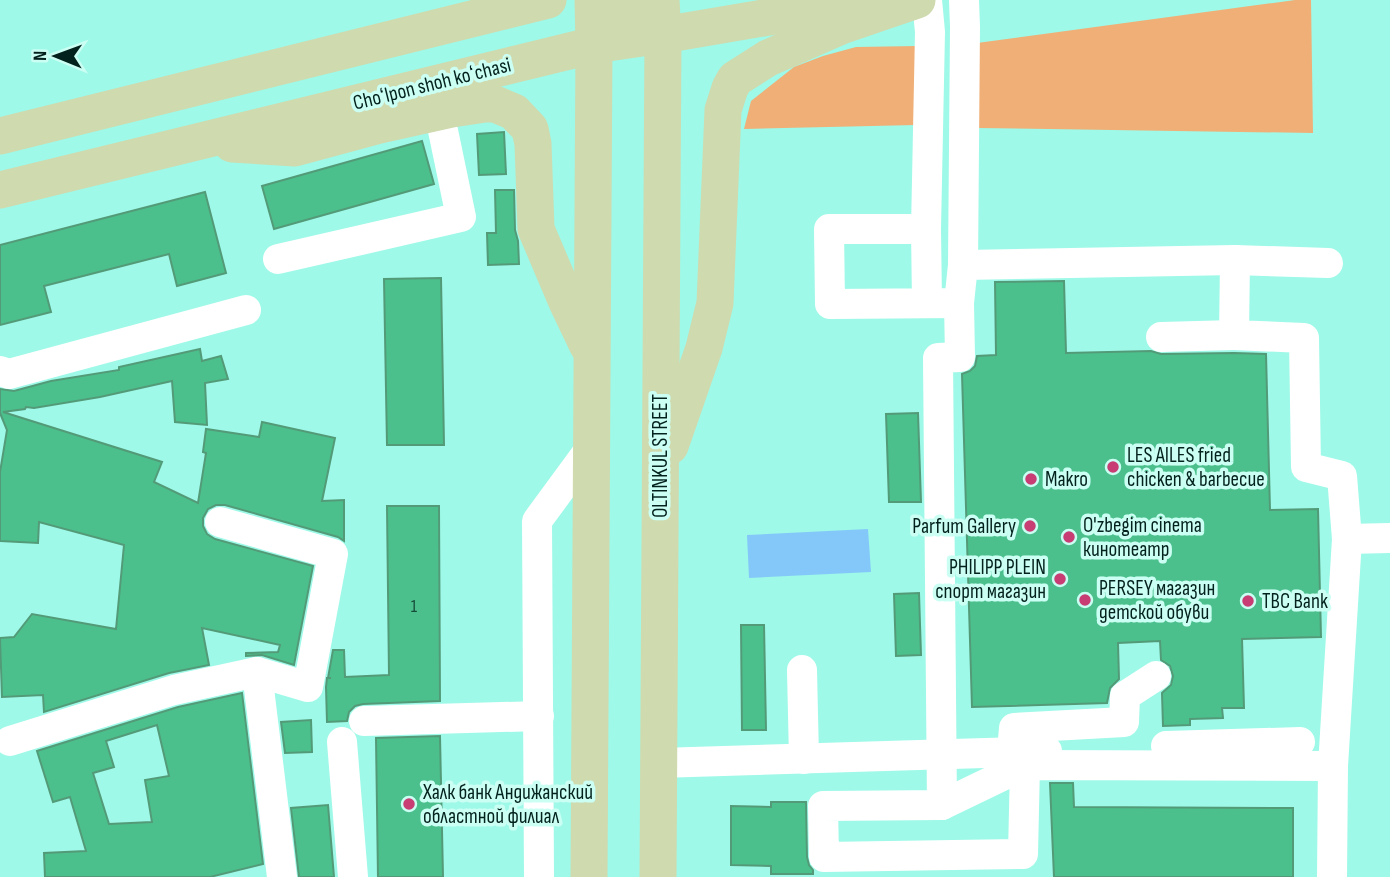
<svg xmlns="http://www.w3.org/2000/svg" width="1390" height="877" viewBox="0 0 1390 877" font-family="'Sofia Sans Condensed',sans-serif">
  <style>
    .green { fill: #f0af77 }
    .water { fill: #84c8f9 }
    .building { fill: #4cc08c; stroke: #539b78; stroke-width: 2; fill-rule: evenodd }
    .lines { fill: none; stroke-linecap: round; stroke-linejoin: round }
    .minor { stroke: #fff; stroke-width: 30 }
    .major { stroke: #cfdaaf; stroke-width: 37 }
    .poi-dot { fill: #c83d73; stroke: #cbfff4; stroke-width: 2.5 }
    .labels { text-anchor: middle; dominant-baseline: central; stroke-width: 7; stroke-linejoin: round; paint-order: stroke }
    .number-label { font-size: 18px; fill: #164a39 }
    .street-label { font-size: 21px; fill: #04221d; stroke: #cbfff4 }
    .poi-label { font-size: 21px; fill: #04221d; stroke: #cbfff4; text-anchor: start }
  </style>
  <rect width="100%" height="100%" fill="#9ef9e8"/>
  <!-- green -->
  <g class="green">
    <polygon points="1295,0 1311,0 1313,133 978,128 977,43"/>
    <polygon points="917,46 916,125 744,129 751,101 794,67 823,56 856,47"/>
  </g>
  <!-- water -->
  <polygon class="water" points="868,529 871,572 749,578 747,535"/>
  <!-- building -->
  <g class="building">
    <polygon points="504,132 506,174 479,175 477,134"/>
    <polygon points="422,141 434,184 274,229 262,186"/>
    <polygon points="495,190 514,190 515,230 518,241 519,264 488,265 487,233 496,233"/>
    <polygon points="205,192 226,273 177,286 169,254 44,286 51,312 0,325 0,245"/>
    <polygon points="441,278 444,445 387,445 384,279"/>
    <polygon points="1064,281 1066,353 1151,351 1161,354 1234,353 1266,354 1270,510 1318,509 1321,637 1242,639 1244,708 1222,708 1223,718 1190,719 1190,725 1163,726 1162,693 1171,685 1173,676 1170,666 1161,660 1160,641 1118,643 1119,679 1110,688 1107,703 972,707 962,374 970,371 975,366 977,356 996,355 995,282"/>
    <polygon points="200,349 202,361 221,356 228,379 205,383 207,425 175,422 172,381 100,397 34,408 26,407 25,409 3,412 162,462 154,482 198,503 206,453 203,452 206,429 259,437 262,422 335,438 322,501 344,500 344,541 338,537 225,505 216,505 208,509 203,518 203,526 207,534 215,539 313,566 294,665 262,655 246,656 246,653 278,652 280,645 202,628 209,665 169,673 44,712 43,695 2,697 0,638 14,637 32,614 116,629 124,545 39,522 38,543 0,541 0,472 7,430 0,413 0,389 14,391 51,381 119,370 119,367"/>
    <polygon points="918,413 921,502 889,502 886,414"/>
    <polygon points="387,506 439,506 440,701 363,704 355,706 349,712 347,721 327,722 326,687 327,678 331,678 328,678 333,650 344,650 345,677 389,675"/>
    <polygon points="919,593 921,655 896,656 894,594"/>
    <polygon points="741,625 764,625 766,730 742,730"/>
    <path d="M242 693 263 864 210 877H45L44 853 86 851 70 797 53 802 37 751 178 707ZM157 725 169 776 145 780 152 822 109 824 93 773 114 767 106 741Z"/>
    <polygon points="311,720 312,752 285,753 281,722"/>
    <polygon points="440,736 443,877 378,877 376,738"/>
    <polygon points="1050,783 1073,783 1074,807 1293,808 1293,877 1054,877"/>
    <polygon points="771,802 806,802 807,857 809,865 813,870 813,874 771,874 771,866 731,865 731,806 771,807"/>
    <polygon points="328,805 334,877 299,877 291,808"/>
  </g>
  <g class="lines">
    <!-- minor -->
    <g class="minor">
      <polyline points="926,229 930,32 927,0"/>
      <polyline points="278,259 461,217 441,121 452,109"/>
      <polyline points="1235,260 1234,335 1304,338 1306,467 1342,476 1347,539"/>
      <polyline points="963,265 1235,260 1328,263"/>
      <polyline points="927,303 926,229 829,229 830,304 959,303 963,265 965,27 964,0"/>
      <polyline points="959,303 960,357 938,358 942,805 823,806 824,857 1023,854 1025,765 1333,766 1332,877"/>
      <polyline points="1161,337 1234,335"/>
      <polyline points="0,371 9,374 246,310"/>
      <polyline points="220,522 333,554 308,687 257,672 282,877"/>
      <polyline points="802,670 804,759"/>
      <polyline points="364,721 539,716"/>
      <polyline points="10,741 174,690 257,672"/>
      <polyline points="342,742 353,877"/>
      <polyline points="1166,746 1300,742"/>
      <polyline points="1012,752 1014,728 1124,722 1125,696 1156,676"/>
      <polyline points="659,763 1047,751"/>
      <polyline points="1333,766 1347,539 1390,538"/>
      <polyline points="942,805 1025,765"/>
      <polyline points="539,877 537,521 592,446"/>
    </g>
    <!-- major -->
    <g class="major">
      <polyline points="609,0 663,35"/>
      <polyline points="0,136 548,0"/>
      <polyline points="232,144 295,148 380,125 452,109 485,104 495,104 514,112 530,129 533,144 536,229 567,302 588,346"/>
      <polyline points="0,190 594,45 663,35 869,0"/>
      <polyline points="670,446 704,348 715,303 723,110 730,88 735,79 768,58 841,26 917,0"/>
      <polyline points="589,877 594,45 593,0"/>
      <polyline points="658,877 663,35 661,0"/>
    </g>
  </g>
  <!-- markers -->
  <g class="poi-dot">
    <circle cx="1113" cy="467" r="7"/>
    <circle cx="1031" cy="479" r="7"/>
    <circle cx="1030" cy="526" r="7"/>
    <circle cx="1069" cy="537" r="7"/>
    <circle cx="1060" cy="579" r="7"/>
    <circle cx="1085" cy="600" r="7"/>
    <circle cx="1248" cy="601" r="7"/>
    <circle cx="409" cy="804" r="7"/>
  </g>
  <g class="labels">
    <!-- number labels -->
    <g class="number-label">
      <text x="414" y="606">1</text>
    </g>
    <!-- street labels -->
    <g class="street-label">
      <text transform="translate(432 84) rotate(-14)">Choʻlpon shoh koʻchasi</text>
      <text transform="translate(660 456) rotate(-90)">OLTINKUL STREET</text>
    </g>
    <!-- poi labels -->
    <g class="poi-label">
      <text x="1127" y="455">LES AILES fried<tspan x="1127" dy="24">chicken &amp; barbecue</tspan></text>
      <text x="1045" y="479">Makro</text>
      <text x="1083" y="525">O'zbegim cinema<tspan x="1083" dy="24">кинотеатр</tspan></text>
      <text x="1016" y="526" text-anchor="end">Parfum Gallery</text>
      <text x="1046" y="567" text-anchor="end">PHILIPP PLEIN<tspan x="1046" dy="24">спорт магазин</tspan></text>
      <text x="1099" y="588">PERSEY магазин<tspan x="1099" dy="24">детской обуви</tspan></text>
      <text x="1262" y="601">TBC Bank</text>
      <text x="423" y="792">Халк банк Андижанский<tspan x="423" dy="24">областной филиал</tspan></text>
    </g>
  </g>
  <!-- north arrow -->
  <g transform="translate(56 56) rotate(271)" stroke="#cbfff4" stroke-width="5" paint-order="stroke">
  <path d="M0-5L12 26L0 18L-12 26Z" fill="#04221d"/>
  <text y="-10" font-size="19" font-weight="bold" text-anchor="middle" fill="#04221d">N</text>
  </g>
</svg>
